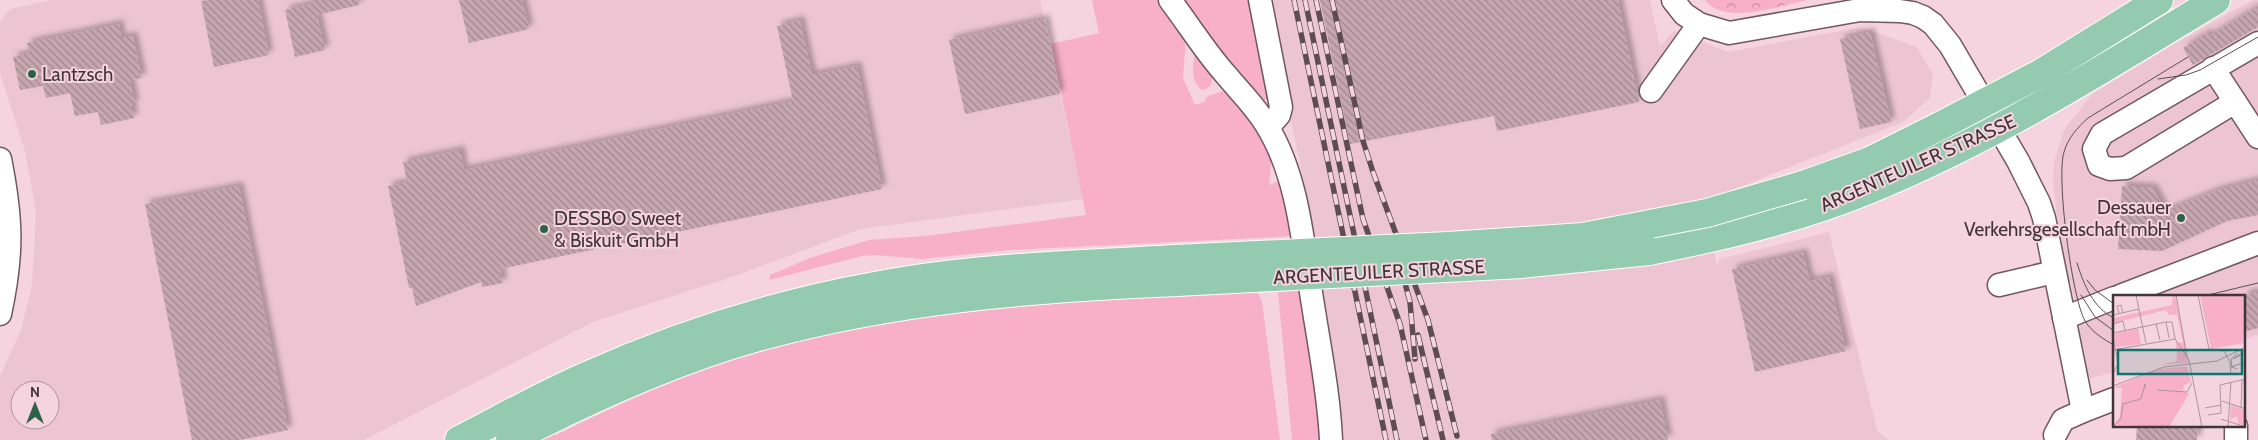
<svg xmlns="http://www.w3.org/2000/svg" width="2258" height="440" viewBox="0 0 2258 440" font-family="Cabin,sans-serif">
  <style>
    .built { fill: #edc5d2; fill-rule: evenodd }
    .green { fill: #f8afc8 }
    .forest { fill: url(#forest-crowns) }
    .building { fill: url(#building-back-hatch); filter: url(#shadow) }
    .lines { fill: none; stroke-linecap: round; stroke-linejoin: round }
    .minor-casing { stroke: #735760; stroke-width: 25 }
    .major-casing { stroke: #fff; stroke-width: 30 }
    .minor { stroke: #fff; stroke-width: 22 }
    .major { stroke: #94cab0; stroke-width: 28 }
    .tram { stroke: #5d4d52; stroke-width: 1 }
    .rail-casing { stroke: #5d4d52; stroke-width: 5.5 }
    .rail { stroke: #f6d4df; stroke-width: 4; stroke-dasharray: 11; stroke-linecap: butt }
    .major-bridge-casing { stroke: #fff; stroke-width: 30; stroke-linecap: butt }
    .major-bridge { stroke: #94cab0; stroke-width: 28 }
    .poi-dot { fill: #2c6248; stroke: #f6d4df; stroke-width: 2 }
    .labels { text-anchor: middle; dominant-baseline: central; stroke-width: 4; stroke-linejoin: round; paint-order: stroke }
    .poi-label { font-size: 19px; fill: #423539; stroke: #f6d4df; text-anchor: start }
    .street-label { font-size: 19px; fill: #423539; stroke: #f6d4df }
    .inset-road { fill: none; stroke: #ae949d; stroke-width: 1 }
    .view { fill: #0f766e; fill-opacity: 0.15; stroke: #0f766e; stroke-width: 2.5 }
    .inset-edge { fill: none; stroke: #423539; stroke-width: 2.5 }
  </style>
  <defs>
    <pattern id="forest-crowns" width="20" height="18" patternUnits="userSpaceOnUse" patternTransform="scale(1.25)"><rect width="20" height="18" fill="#f8afc8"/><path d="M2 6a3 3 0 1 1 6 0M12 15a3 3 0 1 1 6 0" fill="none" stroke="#ca8fa3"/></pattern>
    <pattern id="building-back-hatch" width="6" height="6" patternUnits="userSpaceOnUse" patternTransform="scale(1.25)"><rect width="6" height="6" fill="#c6a6b0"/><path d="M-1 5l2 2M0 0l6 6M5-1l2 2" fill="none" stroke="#a28890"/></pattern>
    <filter id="shadow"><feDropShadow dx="4.5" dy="-4.5" stdDeviation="2.5" flood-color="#0004"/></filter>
  </defs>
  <rect width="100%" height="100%" fill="#f6d4df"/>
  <!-- built -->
  <g class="built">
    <path d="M51 0H1040L1083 199 861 229 732 277 593 322 364 440H0V376L21 330 32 285 36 212 25 151 0 73V22L10 9ZM20 390H50V420H20Z"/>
    <polygon points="1266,0 1650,0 1660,46 1674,31 1728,52 1861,27 1917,47 1933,75 1930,98 1903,122 1702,202 1717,265 1720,259 1829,232 1877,430 1888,440 1341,440 1340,404 1315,236"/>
    <polygon points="2253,0 2258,0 2258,335 2244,339 2244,296 2114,296 2114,372 2084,380 2073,333 2079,327 2071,283 2064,274 2053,182 2054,161 2064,130 2092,94 2181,40"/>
  </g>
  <!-- green -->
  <g class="green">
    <polygon points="1092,0 1160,0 1186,37 1183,78 1195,105 1204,102 1208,96 1223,91 1231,96 1180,0 1253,0 1272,93 1265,101 1232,65 1247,113 1272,156 1269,185 1281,180 1295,236 1010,250 922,259 876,255 862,256 769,280 770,275 810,258 869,240 925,236 1086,215 1051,44 1099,33"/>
    <path d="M1198 53 1213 73C1212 83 1212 88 1202 90 1191 82 1192 67 1195 55Z"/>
    <polygon points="1303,290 1323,440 1292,440 1278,292"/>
    <path d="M1257 291 1262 302 1280 440H538L553 432 556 435C620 404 686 372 755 353 919 306 1088 301 1257 291Z"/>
  </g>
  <!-- forest -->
  <path class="forest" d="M1705 0H1807C1780 6 1725 26 1705 0Z"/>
  <!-- building -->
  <g class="building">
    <polygon points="208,0 258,0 269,55 214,67 201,1"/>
    <polygon points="313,0 359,0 359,5 317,15 325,50 295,57 285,10 314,3"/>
    <polygon points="459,0 522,0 529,29 469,43"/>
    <polygon points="1320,0 1618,0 1639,102 1497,131 1494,116 1350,144"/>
    <polygon points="2258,6 2258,27 2193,65 2183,48 2207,33 2209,36"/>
    <polygon points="1045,19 1060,94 965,114 949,40"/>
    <polygon points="800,20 812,75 857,66 882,189 500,269 503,283 482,287 481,282 416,306 412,288 409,288 388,186 407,182 403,162 460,150 464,170 793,101 777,26"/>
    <polygon points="119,24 121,38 133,36 142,78 130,80 135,105 131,105 134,118 101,125 98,112 75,116 70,93 46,98 43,86 20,90 13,57 29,53 27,43"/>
    <polygon points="1870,32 1891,122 1860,129 1840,39"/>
    <polygon points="2258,180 2258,215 2227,221 2162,251 2118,249 2122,186 2153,188 2165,211 2218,190"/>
    <polygon points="239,186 288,430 240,440 192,440 145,204"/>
    <polygon points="1803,253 1810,281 1829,277 1846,351 1755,372 1732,269"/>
    <polygon points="2258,292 2258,328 2244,332 2244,295"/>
    <polygon points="1660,400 1668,440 1492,440 1491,434"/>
    <polygon points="2137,426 2198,426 2197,440 2136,440"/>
  </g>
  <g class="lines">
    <!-- minor casing -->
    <g class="minor-casing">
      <g id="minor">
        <path d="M1170 0C1189 25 1206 53 1227 76 1241 93 1256 107 1267 126 1299 178 1303 246 1313 305 1320 350 1329 395 1331 440"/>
        <polyline points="1260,0 1281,107 1279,115 1268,127"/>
        <polyline points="1673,0 1684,14 1699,24 1729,33 1860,10 1900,11 1913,13 1923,17 1933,24 1950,45 2018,161 2039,203 2044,218 2083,411 2063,420 2055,435"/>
        <polyline points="2213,68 2258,137"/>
        <polyline points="1651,91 1699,24"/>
        <polyline points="2235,102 2126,168 2110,169 2099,165 2094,149 2102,134 2258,43"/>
        <path d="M0 159C12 219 13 254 0 314"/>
        <polyline points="1999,285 2054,272"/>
        <polyline points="2120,296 2258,243"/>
        <polyline points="2064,318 2114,298"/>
        <polyline points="2083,411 2114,399"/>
        <polyline points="2236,440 2236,426"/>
      </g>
    </g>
    <!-- major casing -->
    <g class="major-casing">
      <g id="major">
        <polyline points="1803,185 1870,161 1940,126 2043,72 2159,0"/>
        <path d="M1649 251C1724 236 1797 219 1868 190 1991 140 2103 69 2216 0"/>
        <path d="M459 440C500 419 541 396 584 377 676 336 775 304 875 286 973 267 1075 265 1175 259"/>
        <path d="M510 440C589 399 672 361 758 337 895 299 1035 288 1177 282"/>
      </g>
    </g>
    <!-- minor -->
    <use href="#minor" class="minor"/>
    <!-- major -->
    <use href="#major" class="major"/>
    <!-- tram -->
    <g class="tram">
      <polyline points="2158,79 2186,75 2200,70 2258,37"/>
      <path d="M2077 263C2084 285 2093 308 2114 318"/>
      <polyline points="2087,280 2095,290 2114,304"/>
      <polyline points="2081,295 2095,317 2114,331"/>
      <polyline points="2204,296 2258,283"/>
      <path d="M2114 345C2103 339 2092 332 2085 321 2072 298 2056 178 2064 152 2068 138 2077 128 2088 118L2188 57"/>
    </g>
    <!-- rail casing -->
    <g class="rail-casing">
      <g id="rail">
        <polyline points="1294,0 1386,440"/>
        <polyline points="1305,0 1397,440"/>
        <polyline points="1316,0 1363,219 1400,324 1426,440"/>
        <polyline points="1332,0 1363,141 1373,172 1428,320 1457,436"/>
        <polyline points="1396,249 1410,302 1415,359"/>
        <polyline points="1418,335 1443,440"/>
      </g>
    </g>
    <!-- rail -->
    <use href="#rail" class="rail"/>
    <!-- major-bridge casing -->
    <g class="major-bridge-casing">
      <g id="major-bridge">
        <polyline points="1175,259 1448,246 1583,237 1707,213 1803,185"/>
        <polyline points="1177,282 1522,264 1649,251"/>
      </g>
    </g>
    <!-- major-bridge -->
    <use href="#major-bridge" class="major-bridge"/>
  </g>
  <!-- markers -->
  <g class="poi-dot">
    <circle cx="32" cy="74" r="5"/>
    <circle cx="2181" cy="218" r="5"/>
    <circle cx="544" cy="229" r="5"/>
  </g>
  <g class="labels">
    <!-- poi labels -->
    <g class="poi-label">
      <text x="42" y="74">Lantzsch</text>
      <text x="2171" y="207" text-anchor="end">Dessauer<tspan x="2171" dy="22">Verkehrsgesellschaft mbH</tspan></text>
      <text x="554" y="218">DESSBO Sweet<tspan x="554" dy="22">&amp; Biskuit GmbH</tspan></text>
    </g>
    <!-- street labels -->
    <g class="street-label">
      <text transform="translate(1918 163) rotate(-24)">ARGENTEUILER STRASSE</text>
      <text transform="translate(1379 272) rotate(-3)">ARGENTEUILER STRASSE</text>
    </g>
  </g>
  <!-- overview -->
  <g transform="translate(2113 295)">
    <rect width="132" height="132" fill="#f6d4df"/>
    <path d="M60 0H62L76 68 47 70 64 66 63 47 70 48 64 19 56 20 53 15 0 28V23L59 10ZM25 33 28 49 3 52 1 39ZM74 71 78 87 71 90 70 96 76 99 56 132 1 130 7 122 9 93H0L46 74ZM118 110 132 115V131L125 128 124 121 117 125Z" fill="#f8afc8"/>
    <path d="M132 0V48L98 54 87 0Z" fill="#f8afc8"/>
    <path class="inset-road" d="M23 0 33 48M63 0 74 62M85 0 96 54 111 56 117 67 118 79M6 19 4 11 8 10 10 18M0 20 26 14M53 27H59L62 44M0 29 10 26 12 35M43 29 47 45M0 38 53 27 56 43M0 41 5 69 0 79M0 55 62 44 76 65 89 132M128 60 120 64 133 55M118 72 133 67M124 74 119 72 118 64 125 58M0 91 51 72 104 66 133 52M44 95 74 97 79 88M109 106 133 114M92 113 108 110M128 113 129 85M95 120 108 118 107 90 133 84M108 124 133 132M0 132 8 123 10 109 28 104 32 89V94M115 132 118 87"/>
    <path class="view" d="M5 55H129V79H5Z"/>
    <rect width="132" height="132" class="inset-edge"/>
  </g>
  <!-- north arrow -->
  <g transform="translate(35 405)"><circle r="24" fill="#f6d4df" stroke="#ae949d"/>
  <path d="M0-4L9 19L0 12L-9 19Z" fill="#2c6248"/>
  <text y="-8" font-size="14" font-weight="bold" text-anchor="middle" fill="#423539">N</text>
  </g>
</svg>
